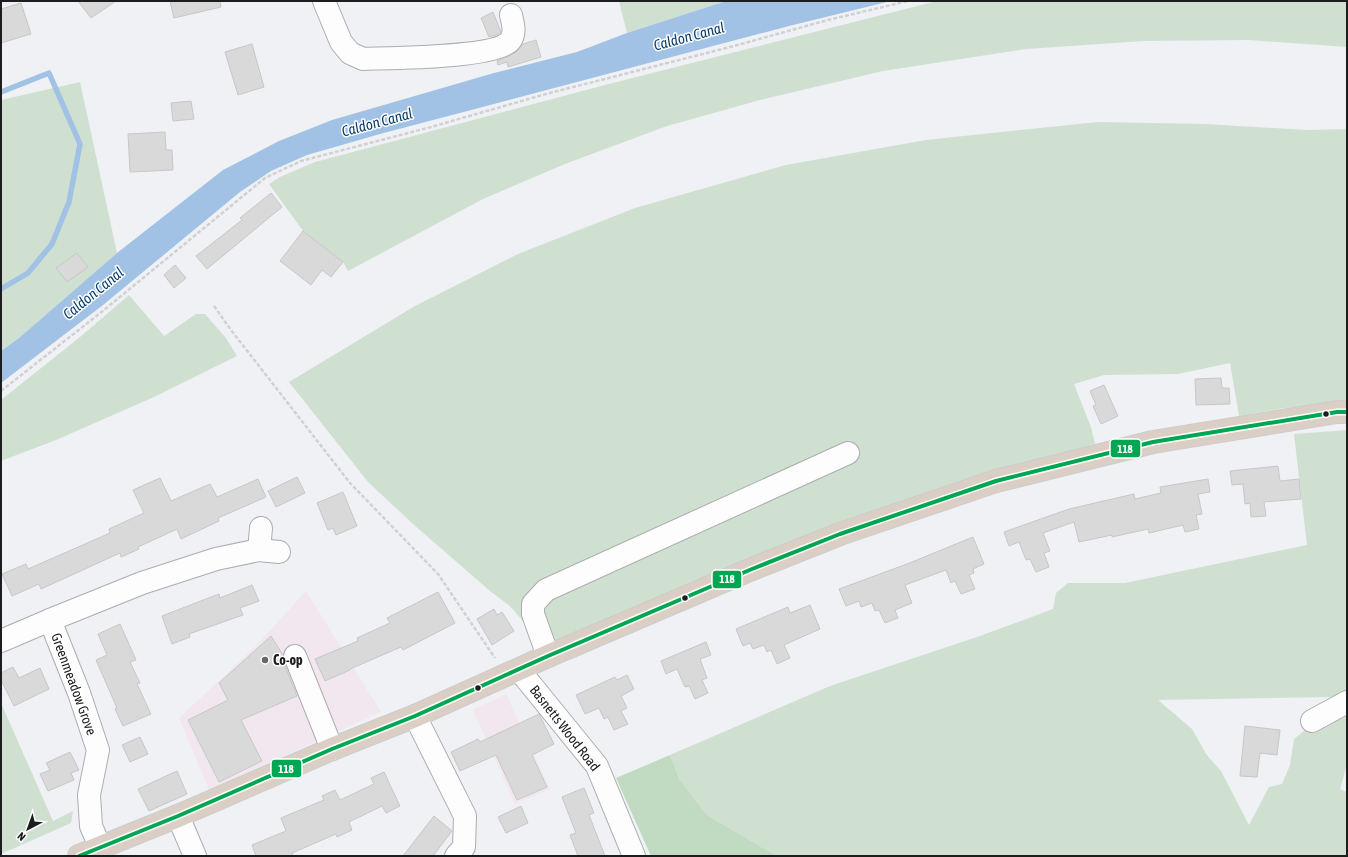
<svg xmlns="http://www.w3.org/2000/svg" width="1348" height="857" viewBox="0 0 1348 857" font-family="'Asap Condensed',sans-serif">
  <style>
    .commercial { fill: #f3e7ef }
    .green { fill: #cfe0d0 }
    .forest { fill: #c0dbc1 }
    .water { fill: #a1c2e5 }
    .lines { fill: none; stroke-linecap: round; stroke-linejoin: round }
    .stream { stroke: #a1c2e5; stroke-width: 5.5 }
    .building { fill: #d9d9d9; stroke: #c7c7c7 }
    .minor-casing { stroke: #abadaf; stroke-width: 24 }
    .highway-casing { stroke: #cccdce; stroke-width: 24 }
    .path { stroke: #d1d1d3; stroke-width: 2.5; stroke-dasharray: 4 2; stroke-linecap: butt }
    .minor { stroke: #fdfdfd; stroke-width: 22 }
    .highway { stroke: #dbcec4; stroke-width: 22 }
    .bus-1-casing { stroke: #fff; stroke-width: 7 }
    .bus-1 { stroke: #00a651; stroke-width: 4 }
    .bus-dot { fill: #1c1d1f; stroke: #fff; stroke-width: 1.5 }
    .poi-dot { fill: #66676a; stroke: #fff; stroke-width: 1.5 }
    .labels { text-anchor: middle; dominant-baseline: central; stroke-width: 3; stroke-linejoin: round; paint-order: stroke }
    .poi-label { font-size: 14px; font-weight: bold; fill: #1c1d1f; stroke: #fff; text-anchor: start }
    .street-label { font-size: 14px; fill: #1c1d1f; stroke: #fff }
    .water-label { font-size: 15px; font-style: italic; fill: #0a3e6a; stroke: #fff }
    .line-badge { stroke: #fff; stroke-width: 1.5 }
    .badge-label { font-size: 11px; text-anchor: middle; font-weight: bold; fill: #fff }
  </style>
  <rect width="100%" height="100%" fill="#eff1f4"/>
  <!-- commercial -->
  <g class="commercial">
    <polygon points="306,591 381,712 209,790 179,718 255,647"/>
    <polygon points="506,694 550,789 515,804 473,710"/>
  </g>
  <!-- green -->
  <g class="green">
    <polygon points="619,1 726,1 627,33"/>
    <polygon points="937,1 1347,1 1347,47 1249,40 1144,41 1026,49 883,71 760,100 667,126 565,164 483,199 348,271 343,262 303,231 269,184 280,177 315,162 605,85"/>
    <polygon points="80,82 117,253 19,338 1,351 1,100"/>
    <polygon points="1098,122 1204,124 1308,130 1347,129 1347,403 1284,408 1239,416 1230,363 1178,374 1104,375 1074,384 1091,427 1095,444 1013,467 536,649 529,628 510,606 490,591 413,524 368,482 289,382 415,306 518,254 635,208 786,165 926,140"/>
    <polygon points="129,295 164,336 196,314 205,314 226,338 237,356 154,397 56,440 1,461 1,400 80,337"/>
    <polygon points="1347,430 1347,692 1335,697 1158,700 1192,729 1206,754 1221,771 1249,825 1269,787 1282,784 1290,765 1294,739 1309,727 1347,709 1347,765 1340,789 1347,792 1347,856 777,856 707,815 680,780 670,755 830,686 977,637 1053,609 1056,593 1068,583 1125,583 1307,545 1294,434"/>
    <polygon points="1,703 53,821 73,811 71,823 1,854"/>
  </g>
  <!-- forest -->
  <polygon class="forest" points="670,755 680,780 707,815 777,856 651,856 616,778"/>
  <!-- water -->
  <polygon class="water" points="726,1 891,1 789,26 380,134 307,155 271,171 240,192 103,305 1,383 1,351 19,338 117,253 223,170 279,141 332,120 494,73 577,52 627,33"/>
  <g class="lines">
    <!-- stream -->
    <polyline class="stream" points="1,92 49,73 80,144 69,202 52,244 28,273 1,289"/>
  </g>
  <!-- building -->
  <g class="building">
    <polygon points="78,1 116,1 91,18"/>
    <polygon points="170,1 220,1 221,7 174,18"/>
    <polygon points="21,3 31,34 1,43 1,9"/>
    <polygon points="493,12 501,32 496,35 489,37 481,18"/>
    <polygon points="536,40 541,57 508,67 507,62 498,65 497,61 507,57 516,52 523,44"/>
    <polygon points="252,44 264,87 238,95 225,52"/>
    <polygon points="191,101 194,119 173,121 171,103"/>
    <polygon points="165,132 166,150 172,150 173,170 130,172 128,134"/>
    <polygon points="271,193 282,207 207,269 196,256 242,220 240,218"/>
    <polygon points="303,231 343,262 331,277 322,270 311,285 280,261"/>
    <polygon points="77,253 88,267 67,282 56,268"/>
    <polygon points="175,265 186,278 174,288 164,275"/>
    <polygon points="1221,378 1222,388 1229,388 1230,404 1196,405 1195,379"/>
    <polygon points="1104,385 1118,416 1101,424 1093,406 1096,405 1090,391"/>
    <polygon points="1278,466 1280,481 1299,479 1301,499 1264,502 1266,516 1251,517 1250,503 1245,504 1243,484 1232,485 1230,471"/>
    <polygon points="297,477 305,493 276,507 268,491"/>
    <polygon points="160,478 171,501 210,484 217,497 258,479 266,497 218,518 219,521 181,539 177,529 138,547 139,549 121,557 120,553 41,589 39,584 12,596 2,574 26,564 28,569 110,533 109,529 144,513 133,490"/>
    <polygon points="1208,479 1210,492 1198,494 1202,514 1196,515 1199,529 1185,532 1183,525 1149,533 1148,529 1112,537 1112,535 1079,542 1074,522 1043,533 1050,551 1044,553 1049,567 1036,572 1030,559 1026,560 1019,542 1009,546 1004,532 1069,509 1134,494 1135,499 1161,493 1160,487"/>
    <polygon points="343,492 357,526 336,535 333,528 328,530 317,503"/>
    <polygon points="973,537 984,564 973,569 974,573 969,575 975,589 961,594 955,581 951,583 946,570 905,585 912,603 895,610 898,618 885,623 879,610 875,611 872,603 861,607 859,601 846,606 839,589 907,564"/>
    <polygon points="252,585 259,601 240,608 243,615 189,634 190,637 172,644 162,616 219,594 220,598"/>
    <polygon points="438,592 455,623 403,650 401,647 350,669 350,670 325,681 315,659 358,641 357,638 390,623 387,618"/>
    <polygon points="810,605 820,629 784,645 790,658 777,664 771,650 767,652 764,645 753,649 750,643 743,646 736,629 788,607 790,613"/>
    <polygon points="494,609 497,615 502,612 514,631 492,645 477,619"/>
    <polygon points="120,624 136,660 130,662 140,683 137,684 151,714 123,726 115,709 117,708 96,660 107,655 98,634"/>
    <polygon points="271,636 283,655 283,661 297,696 241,720 262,761 219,782 188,720 228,700 219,683"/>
    <polygon points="706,642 711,655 700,659 707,678 702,680 708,693 695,699 689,686 685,687 677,669 666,674 661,661"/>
    <polygon points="13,667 19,678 40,668 49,689 14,706 1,680 1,673"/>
    <polygon points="627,675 634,689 621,696 627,708 621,711 628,724 614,730 608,717 604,719 599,708 585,714 576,695 615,677 617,680"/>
    <polygon points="539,714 554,744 532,755 547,787 517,800 496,755 460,771 451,752 478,739 480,742"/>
    <polygon points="1245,726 1280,730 1277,755 1260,753 1257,777 1240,776"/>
    <polygon points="140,737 148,754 130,762 122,745"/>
    <polygon points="70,752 79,770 71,773 74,780 48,791 40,774 50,770 46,763"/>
    <polygon points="177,771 187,794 149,811 138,789"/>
    <polygon points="384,772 400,806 386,813 382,806 349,822 352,830 337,837 336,834 292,853 293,856 256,856 252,845 286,831 281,818 324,800 322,796 335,790 340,800 374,784 371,778"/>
    <polygon points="584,788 594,813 589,815 605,856 578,856 570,835 576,833 562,797"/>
    <polygon points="521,806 528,823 506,833 498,817"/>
    <polygon points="434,816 452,831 433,856 403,856"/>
  </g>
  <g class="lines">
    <!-- minor casing -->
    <g class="minor-casing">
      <g id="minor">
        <path d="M324 1 341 42 350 53 363 59C389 58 495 58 510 41 516 33 513 24 511 15"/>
        <polyline points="259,550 261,528"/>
        <polyline points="1,641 50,620"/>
        <polyline points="295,656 332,749"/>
        <polyline points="548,656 533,614 533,604 546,590 848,453"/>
        <polyline points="519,670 597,766 634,856"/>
        <polyline points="415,716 465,816 464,847 456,856"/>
        <polyline points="1312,721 1347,702"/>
        <polyline points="178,816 195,856"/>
        <polyline points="100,847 91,826 89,795 98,750 79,693 50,620 142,583 216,559 259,550 279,552"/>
      </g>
    </g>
    <!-- highway casing -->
    <g class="highway-casing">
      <polyline id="highway" points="79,856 178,816 332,749 415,716 548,656 752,569 840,534 996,481 1153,442 1337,412 1347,412"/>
    </g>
    <!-- path -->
    <g class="path">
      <polyline points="214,306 231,330 350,483 438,574 495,658"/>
      <polyline points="1,391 104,310 265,178 301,161 431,127 546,94 734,46 828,20 908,1"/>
    </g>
    <!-- minor -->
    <use href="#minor" class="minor"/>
    <!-- highway -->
    <use href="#highway" class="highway"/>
    <!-- bus-1 casing -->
    <g class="bus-1-casing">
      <polyline id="bus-1" points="79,856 178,816 332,749 415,716 548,656 752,569 840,534 996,481 1153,442 1337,412 1347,412"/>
    </g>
    <!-- bus-1 -->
    <use href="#bus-1" class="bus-1"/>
  </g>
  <!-- markers -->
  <g class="bus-dot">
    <circle cx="1326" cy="414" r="3.5"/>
    <circle cx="685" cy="598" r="3.5"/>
    <circle cx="478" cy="688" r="3.5"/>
  </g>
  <circle class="poi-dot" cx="265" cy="660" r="4"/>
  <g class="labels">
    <!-- poi labels -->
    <g class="poi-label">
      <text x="273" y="660">Co-op</text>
    </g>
    <!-- street labels -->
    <g class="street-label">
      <text transform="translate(74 684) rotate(70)">Greenmeadow Grove</text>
      <text transform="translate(565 728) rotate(52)">Basnetts Wood Road</text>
    </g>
    <!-- water labels -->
    <g class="water-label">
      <text transform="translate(689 36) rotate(-15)">Caldon Canal</text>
      <text transform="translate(377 122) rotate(-15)">Caldon Canal</text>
      <text transform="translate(93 293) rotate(-39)">Caldon Canal</text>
    </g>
  </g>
  <g class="line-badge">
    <rect x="1110" y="439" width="31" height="19" rx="4" fill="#00a651"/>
    <rect x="712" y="570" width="30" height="19" rx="4" fill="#00a651"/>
    <rect x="271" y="759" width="31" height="19" rx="4" fill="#00a651"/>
  </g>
  <g class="badge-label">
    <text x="1125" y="453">118</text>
    <text x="727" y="583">118</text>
    <text x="286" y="773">118</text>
  </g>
  <!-- border -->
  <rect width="1348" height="857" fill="none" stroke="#1c1d1f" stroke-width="4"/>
  <!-- north arrow -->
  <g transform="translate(28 829) rotate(221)" stroke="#ffffff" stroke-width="3" paint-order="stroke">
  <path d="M0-3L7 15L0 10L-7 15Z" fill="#1c1d1f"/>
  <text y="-6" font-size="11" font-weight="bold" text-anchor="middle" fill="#1c1d1f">N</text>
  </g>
</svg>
